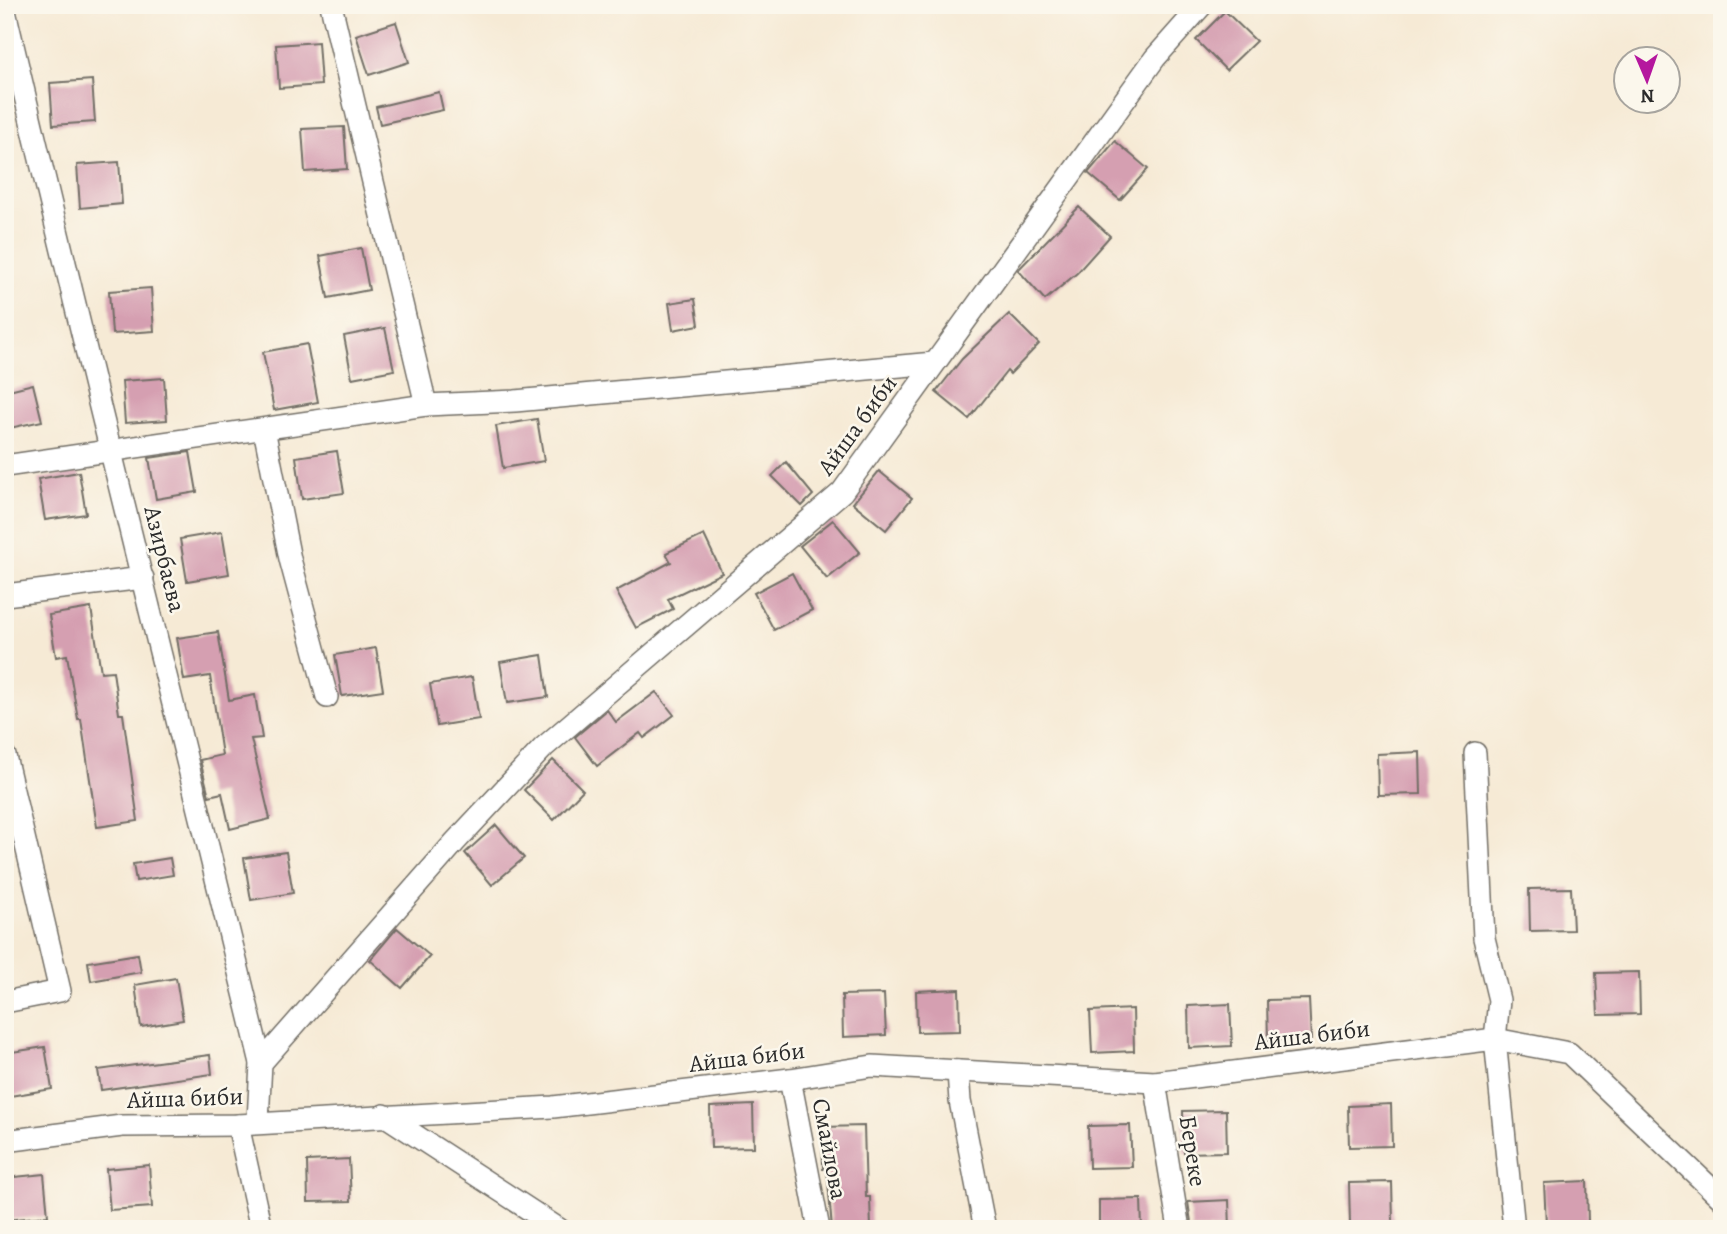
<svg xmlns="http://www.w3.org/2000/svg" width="1727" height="1234" viewBox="0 0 1727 1234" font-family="Alegreya,serif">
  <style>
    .building { fill: #d59fb1 }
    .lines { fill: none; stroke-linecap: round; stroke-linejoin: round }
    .minor-casing { stroke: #726e66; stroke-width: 24 }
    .minor { stroke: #fff; stroke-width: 21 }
    .labels { text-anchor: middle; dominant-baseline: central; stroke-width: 5; stroke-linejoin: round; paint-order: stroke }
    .street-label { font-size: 24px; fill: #2b2b2b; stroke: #fbf7ec }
  </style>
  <rect width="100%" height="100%" fill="#fbf7ec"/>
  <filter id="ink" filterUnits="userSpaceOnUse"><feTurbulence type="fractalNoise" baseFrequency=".0143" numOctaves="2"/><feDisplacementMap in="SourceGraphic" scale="14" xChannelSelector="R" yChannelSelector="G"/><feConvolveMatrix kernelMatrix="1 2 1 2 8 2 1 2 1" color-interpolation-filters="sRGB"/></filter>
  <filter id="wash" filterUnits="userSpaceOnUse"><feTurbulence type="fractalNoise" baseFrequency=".00686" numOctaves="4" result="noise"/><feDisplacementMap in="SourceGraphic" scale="28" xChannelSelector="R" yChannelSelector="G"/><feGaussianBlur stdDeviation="1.57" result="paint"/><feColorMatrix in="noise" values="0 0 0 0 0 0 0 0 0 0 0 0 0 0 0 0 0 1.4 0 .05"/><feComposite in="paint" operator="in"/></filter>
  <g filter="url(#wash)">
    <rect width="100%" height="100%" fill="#f6ead5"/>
    <g id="blocks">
      <!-- building -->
      <g class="building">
        <polygon points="1225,11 1256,41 1226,70 1196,40"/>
        <polygon points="396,22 409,62 369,75 356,35"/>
        <polygon points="318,42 321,85 279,88 276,45"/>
        <polygon points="92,80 95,122 53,125 50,83"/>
        <polygon points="439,92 443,110 380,124 376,107"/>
        <polygon points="344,127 347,169 305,172 302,129"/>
        <polygon points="1115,141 1148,169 1120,200 1088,173"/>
        <polygon points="119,162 122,204 80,208 77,165"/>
        <polygon points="1079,207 1110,236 1077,273 1045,300 1018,270"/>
        <polygon points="361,248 369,290 328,298 320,256"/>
        <polygon points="151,288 154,331 112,334 109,291"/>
        <polygon points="695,299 699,325 673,330 669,303"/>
        <polygon points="1009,314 1039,344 1010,374 1007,371 969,419 936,392 962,359"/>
        <polygon points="385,328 394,370 352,378 344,336"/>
        <polygon points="307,344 318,402 274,410 263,352"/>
        <polygon points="164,378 167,420 125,423 122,381"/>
        <polygon points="33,384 42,421 5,429 5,391"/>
        <polygon points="537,419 544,461 503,468 496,426"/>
        <polygon points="337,451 344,493 302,499 296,457"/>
        <polygon points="190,452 197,492 156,499 149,458"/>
        <polygon points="786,462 813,495 802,506 772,476"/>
        <polygon points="879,471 912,498 886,530 853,503"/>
        <polygon points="79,472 86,514 45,520 38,479"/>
        <polygon points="833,520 860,552 827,579 800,546"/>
        <polygon points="222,532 229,574 187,581 180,539"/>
        <polygon points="704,535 722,573 668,599 673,609 636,628 616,591 671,562 666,553"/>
        <polygon points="792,573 812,610 774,630 754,593"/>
        <polygon points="91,608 101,672 113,671 119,714 123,714 138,821 97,827 81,719 78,719 67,655 56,657 49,615"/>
        <polygon points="218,632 229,700 255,695 262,738 251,739 270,819 230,829 222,793 209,796 200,760 222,755 210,676 184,680 177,638"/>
        <polygon points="376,648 383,690 342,696 335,655"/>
        <polygon points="542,655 548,697 507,703 500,662"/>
        <polygon points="472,677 479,719 437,726 430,684"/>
        <polygon points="656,692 674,715 644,738 640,733 597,766 575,737 607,710 616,722"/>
        <polygon points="1420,752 1421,794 1378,795 1377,754"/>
        <polygon points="553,760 583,790 554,820 524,790"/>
        <polygon points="496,825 524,858 492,885 465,853"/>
        <polygon points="286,852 293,893 251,900 244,858"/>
        <polygon points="170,858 173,875 136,881 133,864"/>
        <polygon points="1571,888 1573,930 1530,931 1529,889"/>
        <polygon points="397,928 430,956 402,988 370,960"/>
        <polygon points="138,954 141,972 91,981 88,962"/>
        <polygon points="1639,972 1640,1014 1598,1015 1596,973"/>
        <polygon points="176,978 183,1020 141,1027 135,985"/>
        <polygon points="959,989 960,1031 917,1032 916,991"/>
        <polygon points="884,994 886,1035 843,1037 842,995"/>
        <polygon points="1309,999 1311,1040 1268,1041 1267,1000"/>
        <polygon points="1230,1004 1232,1046 1189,1048 1188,1006"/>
        <polygon points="1133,1009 1134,1051 1092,1053 1090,1011"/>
        <polygon points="45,1047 52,1089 10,1096 5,1053"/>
        <polygon points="210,1055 212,1074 101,1090 98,1070"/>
        <polygon points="1391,1104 1392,1146 1349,1147 1348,1106"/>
        <polygon points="753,1105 754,1147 711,1148 710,1107"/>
        <polygon points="1226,1110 1227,1152 1184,1153 1183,1111"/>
        <polygon points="1130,1125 1132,1167 1089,1168 1088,1126"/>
        <polygon points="864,1126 866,1197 870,1197 871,1229 832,1229 827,1169 823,1169 822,1127"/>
        <polygon points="349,1159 351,1201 308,1202 307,1161"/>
        <polygon points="149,1165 152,1207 110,1210 106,1169"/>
        <polygon points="44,1174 48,1216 5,1220 5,1178"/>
        <polygon points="1587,1181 1588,1223 1546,1224 1544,1183"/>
        <polygon points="1392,1182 1393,1223 1350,1225 1349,1183"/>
        <polygon points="1141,1199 1142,1229 1099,1229 1099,1200"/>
        <polygon points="1229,1200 1230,1229 1192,1229 1188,1202"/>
      </g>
    </g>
  </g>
  <g filter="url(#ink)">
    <use href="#blocks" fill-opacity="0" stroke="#726e66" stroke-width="2"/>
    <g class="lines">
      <!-- minor casing -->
      <g class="minor-casing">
        <g id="minor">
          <polyline points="331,5 426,405"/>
          <path d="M5 11C87 363 176 712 261 1063L258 1121"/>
          <polyline points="264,429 290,559 327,697"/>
          <polyline points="5,466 426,405 515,401 934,363"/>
          <polyline points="5,595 143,578"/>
          <polyline points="1475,753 1484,938 1499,1000 1495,1039 1514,1229"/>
          <polyline points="5,756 60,991 5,1002"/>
          <polyline points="261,1063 455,842 544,747 842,492 1155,58 1202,5"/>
          <polyline points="958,1071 960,1101 985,1229"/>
          <polyline points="790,1079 819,1229"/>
          <polyline points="1155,1082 1179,1229"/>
          <polyline points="384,1115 559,1229"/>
          <polyline points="238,1125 261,1229"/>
          <polyline points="5,1141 122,1126 238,1125 553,1107 790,1079 872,1066 1155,1082 1495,1039 1569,1053 1722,1199"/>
        </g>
      </g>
      <!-- minor -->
      <use href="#minor" class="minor"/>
    </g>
  </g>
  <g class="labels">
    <!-- street labels -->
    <g class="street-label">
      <text transform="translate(857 425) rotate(-54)">Айша биби</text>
      <text transform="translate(165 559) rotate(76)">Азирбаева</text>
      <text transform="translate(1312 1035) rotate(-7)">Айша биби</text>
      <text transform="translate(747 1057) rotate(-7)">Айша биби</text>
      <text transform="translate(185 1098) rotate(-2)">Айша биби</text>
      <text transform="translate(830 1149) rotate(79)">Смайлова</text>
      <text transform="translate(1193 1151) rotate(81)">Береке</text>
    </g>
  </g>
  <!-- margin -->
  <rect width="1727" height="1234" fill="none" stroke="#fbf7ec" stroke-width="28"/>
  <!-- north arrow -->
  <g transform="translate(1647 80) rotate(178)"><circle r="33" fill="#fbf7ec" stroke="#a8a59f" stroke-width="2"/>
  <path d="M0-5L12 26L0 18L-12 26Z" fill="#b5179e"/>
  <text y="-10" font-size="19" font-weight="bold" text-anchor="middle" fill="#2b2b2b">N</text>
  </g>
</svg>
